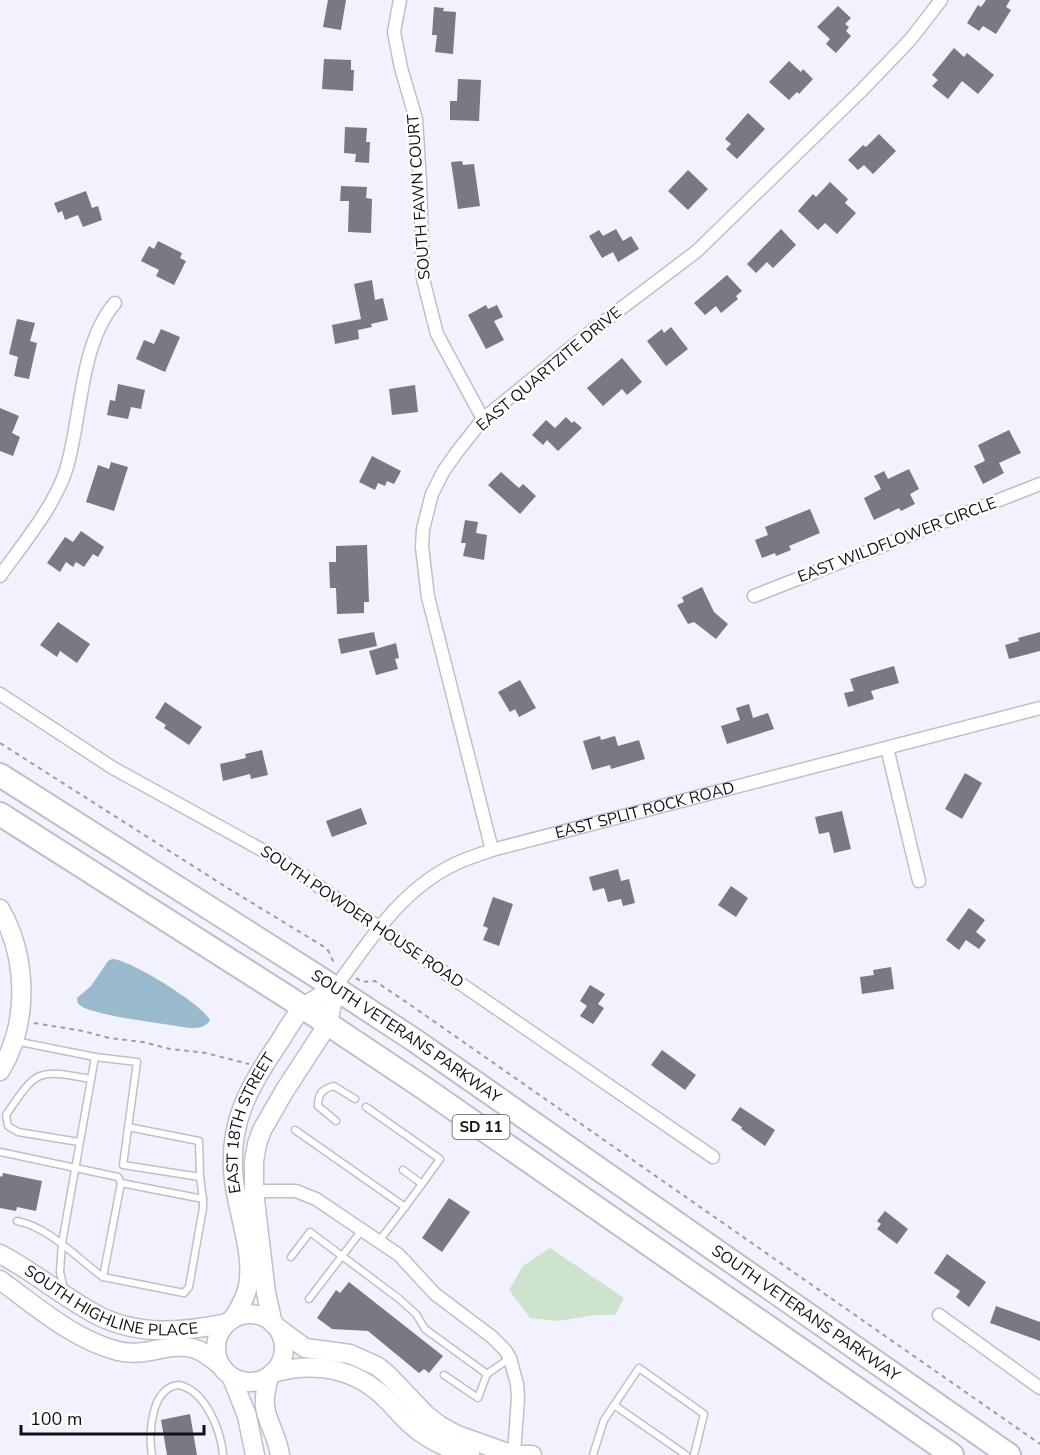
<svg xmlns="http://www.w3.org/2000/svg" width="1040" height="1455" viewBox="0 0 1040 1455" font-family="'Nunito Sans',sans-serif">
  <style>
    .green { fill: #cde3cd }
    .water { fill: #99bacc }
    .building { fill: #797984 }
    .lines { fill: none; stroke-linecap: round; stroke-linejoin: round }
    .lane-casing { stroke: #bfbfcb; stroke-width: 9 }
    .street-casing { stroke: #bfbfcb; stroke-width: 15 }
    .secondary-casing { stroke: #bfbfcb; stroke-width: 21 }
    .highway-casing { stroke: #bfbfcb; stroke-width: 26 }
    .path { stroke: #9d9da6; stroke-width: 2; stroke-dasharray: 4.5 4.5; stroke-linecap: butt }
    .lane { stroke: #fff; stroke-width: 6 }
    .street { stroke: #fff; stroke-width: 12 }
    .secondary { stroke: #fff; stroke-width: 18 }
    .highway { stroke: #fff; stroke-width: 22 }
    .labels { text-anchor: middle; dominant-baseline: central; stroke-width: 5; stroke-linejoin: round; paint-order: stroke }
    .shield { fill: #fff; stroke: #58585b; stroke-width: 1.5 }
    .shield-label { font-size: 15px; font-weight: bold; fill: #111115 }
    .street-label { font-size: 16px; fill: #111115; stroke: #fff }
  </style>
  <rect width="100%" height="100%" fill="#f2f2fe"/>
  <!-- green -->
  <polygon class="green" points="550,1248 624,1298 615,1315 596,1315 558,1321 530,1318 509,1290 523,1266"/>
  <!-- water -->
  <path class="water" d="M112 959C129 959 202 1004 210 1020 205 1028 198 1028 189 1028 168 1024 95 1016 81 1006 77 1003 78 1003 77 998L91 986 108 961Z"/>
  <!-- building -->
  <g class="building">
    <polygon points="328,0 346,0 341,30 323,27"/>
    <polygon points="986,0 1010,0 1006,7 1011,10 996,34 983,26 979,31 967,23 978,5 981,7"/>
    <polygon points="838,6 851,18 845,24 849,27 846,31 851,36 836,53 826,44 830,39 817,27"/>
    <polygon points="434,7 444,8 443,11 456,12 453,54 435,52 437,35 432,35"/>
    <polygon points="954,48 964,57 967,53 994,75 978,94 962,81 948,99 932,86 938,80 932,75"/>
    <polygon points="324,59 351,60 351,70 354,70 353,91 322,89"/>
    <polygon points="789,61 801,72 803,69 813,79 799,94 797,92 789,100 769,82"/>
    <polygon points="458,79 481,80 479,121 450,120 450,101 457,101"/>
    <polygon points="748,113 765,129 737,159 726,149 731,144 725,139"/>
    <polygon points="345,127 367,128 366,142 370,142 369,163 355,162 356,154 344,153"/>
    <polygon points="879,134 896,151 873,174 864,165 858,170 848,160 863,145 866,147"/>
    <polygon points="462,161 463,165 474,164 480,206 458,209 451,162"/>
    <polygon points="688,170 708,189 688,210 668,191"/>
    <polygon points="830,182 848,199 845,203 856,213 837,234 825,223 818,230 798,211 813,194 816,197"/>
    <polygon points="341,186 367,187 366,198 372,199 371,233 348,232 349,201 340,201"/>
    <polygon points="86,191 92,208 98,206 102,220 83,227 78,215 65,220 62,211 58,213 54,203"/>
    <polygon points="616,229 623,241 631,236 639,249 618,262 613,252 602,258 589,236 599,230 603,236"/>
    <polygon points="781,229 796,245 773,268 767,262 756,273 747,264"/>
    <polygon points="158,241 182,253 180,258 186,261 174,285 156,276 159,270 141,261 149,246 154,249"/>
    <polygon points="727,275 742,291 736,296 738,299 721,313 716,306 705,315 694,303"/>
    <polygon points="372,280 375,300 383,298 388,320 371,324 372,327 358,330 359,339 335,344 332,325 361,319 354,284"/>
    <polygon points="486,305 488,309 497,305 503,317 494,321 504,340 486,349 468,315"/>
    <polygon points="17,319 35,323 30,341 37,343 29,379 14,376 18,357 9,354"/>
    <polygon points="671,327 688,349 666,366 647,341 662,329 664,333"/>
    <polygon points="161,329 180,337 165,372 136,359 144,340 154,344"/>
    <polygon points="622,358 642,382 627,395 622,389 603,406 587,388"/>
    <polygon points="118,384 145,390 141,409 131,407 128,419 107,415 110,400 115,401"/>
    <polygon points="415,385 418,412 392,415 389,389"/>
    <polygon points="0,408 19,416 12,433 20,437 13,456 0,451"/>
    <polygon points="566,417 572,423 574,421 582,428 558,451 547,440 543,445 532,435 546,420 555,428"/>
    <polygon points="1009,430 1021,453 999,463 1004,473 983,484 974,466 985,461 978,445"/>
    <polygon points="372,456 401,471 394,484 387,481 385,486 378,483 375,490 359,482"/>
    <polygon points="111,462 128,467 114,511 86,502 98,465 109,469"/>
    <polygon points="909,469 919,489 910,494 915,504 901,511 899,508 874,520 864,498 881,489 874,476 884,471 888,479"/>
    <polygon points="501,472 519,488 523,484 536,496 520,514 488,485"/>
    <polygon points="810,509 820,533 789,546 791,550 776,556 775,553 762,558 755,540 768,535 765,527"/>
    <polygon points="465,520 478,522 476,533 487,535 484,560 463,556 466,543 461,543"/>
    <polygon points="81,531 104,547 98,557 93,554 84,567 76,562 73,567 66,562 60,572 47,563 65,537 73,542"/>
    <polygon points="367,545 369,602 364,602 364,613 337,614 336,588 330,588 329,562 336,562 336,546"/>
    <polygon points="702,587 714,612 728,624 716,639 694,622 688,624 677,605 684,602 682,597"/>
    <polygon points="58,622 90,644 77,663 60,651 57,657 40,645"/>
    <polygon points="374,632 377,646 341,654 338,639"/>
    <polygon points="1040,632 1040,651 1009,659 1005,645 1019,641 1018,638"/>
    <polygon points="396,643 399,658 395,659 398,669 376,675 369,651"/>
    <polygon points="894,666 899,683 871,691 874,699 848,707 844,693 854,691 850,679"/>
    <polygon points="520,680 536,708 519,717 515,709 510,712 498,692"/>
    <polygon points="165,702 202,727 189,745 164,728 166,725 155,718"/>
    <polygon points="749,704 753,718 768,713 774,729 727,744 721,726 740,720 736,708"/>
    <polygon points="600,736 601,740 615,736 618,746 639,740 645,759 611,769 610,765 592,770 583,741"/>
    <polygon points="262,750 268,775 251,779 250,774 223,781 220,764 246,758 245,754"/>
    <polygon points="965,773 982,783 962,819 945,809"/>
    <polygon points="361,808 367,824 332,837 326,821"/>
    <polygon points="842,811 851,849 834,853 829,832 819,834 815,817"/>
    <polygon points="618,869 621,881 629,879 635,903 623,906 621,899 608,902 604,888 593,891 589,877"/>
    <polygon points="731,886 748,898 736,917 718,905"/>
    <polygon points="493,897 513,904 499,946 483,940 488,928 483,926"/>
    <polygon points="969,908 985,920 976,932 986,940 979,949 966,940 959,950 946,940"/>
    <polygon points="891,967 894,989 862,994 860,977 874,975 873,970"/>
    <polygon points="590,985 605,994 598,1004 604,1008 593,1024 580,1016 587,1006 580,1001"/>
    <polygon points="662,1050 696,1075 685,1090 651,1065"/>
    <polygon points="740,1107 775,1130 765,1146 741,1129 742,1127 731,1120"/>
    <polygon points="3,1173 42,1181 36,1211 17,1207 16,1211 0,1208 0,1176 2,1177"/>
    <polygon points="449,1198 470,1212 442,1252 422,1238"/>
    <polygon points="885,1211 908,1229 897,1244 877,1229 881,1224 877,1221"/>
    <polygon points="947,1254 986,1282 969,1307 956,1297 960,1291 934,1273"/>
    <polygon points="349,1282 443,1356 429,1373 424,1369 419,1373 368,1331 332,1329 317,1318 336,1290 340,1293"/>
    <polygon points="996,1306 1040,1322 1040,1341 990,1323"/>
    <polygon points="190,1414 197,1455 167,1455 161,1420"/>
  </g>
  <g class="lines">
    <!-- lane casing -->
    <g class="lane-casing">
      <g id="lane">
        <polyline points="15,1041 95,1057 62,1243 60,1272 64,1289"/>
        <polyline points="95,1057 137,1062 123,1165 200,1177 199,1141 128,1127"/>
        <polyline points="366,1107 440,1159 422,1184 403,1170"/>
        <path d="M336 1121 318 1106C318 1094 322 1089 334 1086L355 1099"/>
        <polyline points="295,1130 405,1207 379,1241"/>
        <path d="M79 1142 18 1132 8 1126 6 1115C37 1069 37 1069 91 1079"/>
        <polyline points="0,1152 118,1177 121,1183 203,1199 203,1208 189,1287 184,1293 103,1277 121,1183"/>
        <polyline points="200,1177 203,1199"/>
        <polyline points="405,1207 422,1184"/>
        <path d="M17 1221C51 1228 75 1257 103 1277"/>
        <polyline points="291,1257 310,1232 398,1298 416,1314 425,1329 487,1374"/>
        <polyline points="309,1299 362,1230"/>
        <polyline points="444,1375 478,1398 487,1374 510,1358"/>
        <polyline points="614,1405 686,1455"/>
        <path d="M152 1455C148 1434 151 1387 179 1385 206 1391 221 1431 223 1455"/>
        <polyline points="593,1455 604,1420 639,1368 704,1414 694,1455"/>
      </g>
    </g>
    <!-- street casing -->
    <g class="street-casing">
      <g id="street">
        <polyline points="400,0 394,32 401,68 416,119 420,182 423,279 437,334 483,419"/>
        <path d="M0 576C22 545 54 507 66 470 82 418 79 345 115 303"/>
        <polyline points="754,596 1040,484"/>
        <polyline points="0,694 113,768 282,861 713,1157"/>
        <polyline points="887,748 919,881"/>
        <polyline points="492,850 428,597 422,547 423,529 432,494 443,472 457,452 483,419 594,329 697,251 862,90 910,40 941,0"/>
        <path id="s1" d="M335 988C370 940 401 889 457 863 468 858 481 854 492 850L1040 708"/>
        <polyline points="254,1191 296,1191 316,1199 399,1255 435,1294 492,1337 505,1350 510,1358 517,1384 518,1398 514,1453"/>
        <polyline points="939,1315 1040,1388"/>
      </g>
    </g>
    <!-- secondary casing -->
    <g class="secondary-casing">
      <g id="secondary">
        <path d="M0 909C28 958 29 1024 0 1071"/>
        <path id="s2" d="M0 1254C35 1272 64 1298 99 1316 139 1336 185 1332 227 1323"/>
        <path d="M0 1280C36 1306 74 1340 118 1351 145 1358 168 1342 192 1348 202 1350 211 1358 219 1364"/>
        <circle cx="250" cy="1348" r="34"/>
        <path id="s3" d="M233 1319C238 1310 244 1301 247 1290 256 1259 238 1214 234 1181 227 1124 249 1086 280 1041 287 1030 294 1016 304 1007 313 1000 325 994 335 988"/>
        <polyline points="273,1324 266,1293 254,1191 254,1161 257,1144 262,1130 285,1090 328,1024 335,988"/>
        <polyline points="278,1328 305,1348 350,1354 377,1366 388,1375 426,1415 439,1425 457,1435 508,1453"/>
        <path d="M272 1373C315 1361 356 1368 387 1400 398 1411 407 1423 420 1432 435 1443 452 1450 470 1455"/>
        <path d="M270 1375C256 1416 274 1420 280 1455"/>
        <polyline points="232,1378 247,1416 255,1455"/>
        <polyline points="498,1455 532,1455"/>
      </g>
    </g>
    <!-- highway casing -->
    <g class="highway-casing">
      <g id="highway">
        <path id="s4" d="M0 775 318 977 414 1040 1009 1455"/>
        <polyline points="0,814 289,998 424,1088 952,1455"/>
      </g>
    </g>
    <!-- path -->
    <g class="path">
      <path d="M0 743 226 887 326 948C331 953 331 961 336 964"/>
      <polyline points="356,978 362,982 375,981 409,1004 1040,1444"/>
      <polyline points="34,1023 83,1031 109,1038 143,1042 170,1049 206,1053 249,1064"/>
    </g>
    <!-- lane -->
    <use href="#lane" class="lane"/>
    <!-- street -->
    <use href="#street" class="street"/>
    <!-- secondary -->
    <use href="#secondary" class="secondary"/>
    <!-- highway -->
    <use href="#highway" class="highway"/>
  </g>
  <g class="labels">
    <!-- shield labels -->
    <rect class="shield" x="452.5" y="1115" width="57" height="24" rx="4.5"/>
    <g class="shield-label">
      <text x="481" y="1127">SD 11</text>
    </g>
    <!-- street labels -->
    <g class="street-label">
      <text transform="translate(419 197) rotate(-94)">SOUTH FAWN COURT</text>
      <text transform="translate(549 369) rotate(-40)">EAST QUARTZITE DRIVE</text>
      <text transform="translate(897 540) rotate(-21)">EAST WILDFLOWER CIRCLE</text>
      <text stroke="none"><textPath href="#s1" startOffset="372">EAST SPLIT ROCK ROAD</textPath></text>
      <text transform="translate(362 917) rotate(34)">SOUTH POWDER HOUSE ROAD</text>
      <text stroke="none"><textPath href="#s4" startOffset="483">SOUTH VETERANS PARKWAY</textPath></text>
      <text stroke="none"><textPath href="#s3" startOffset="204">EAST 18TH STREET</textPath></text>
      <text stroke="none"><textPath href="#s2" startOffset="124">SOUTH HIGHLINE PLACE</textPath></text>
      <text stroke="none"><textPath href="#s4" startOffset="969">SOUTH VETERANS PARKWAY</textPath></text>
    </g>
  </g>
  <!-- scale -->
  <path d="M21 1425v9h183v-9" fill="none" stroke="#111115" stroke-width="3"/>
  <text x="30" y="1425" font-size="18" fill="#111115" stroke="#ffffff" stroke-width="4.5" paint-order="stroke">100 m</text>
</svg>
